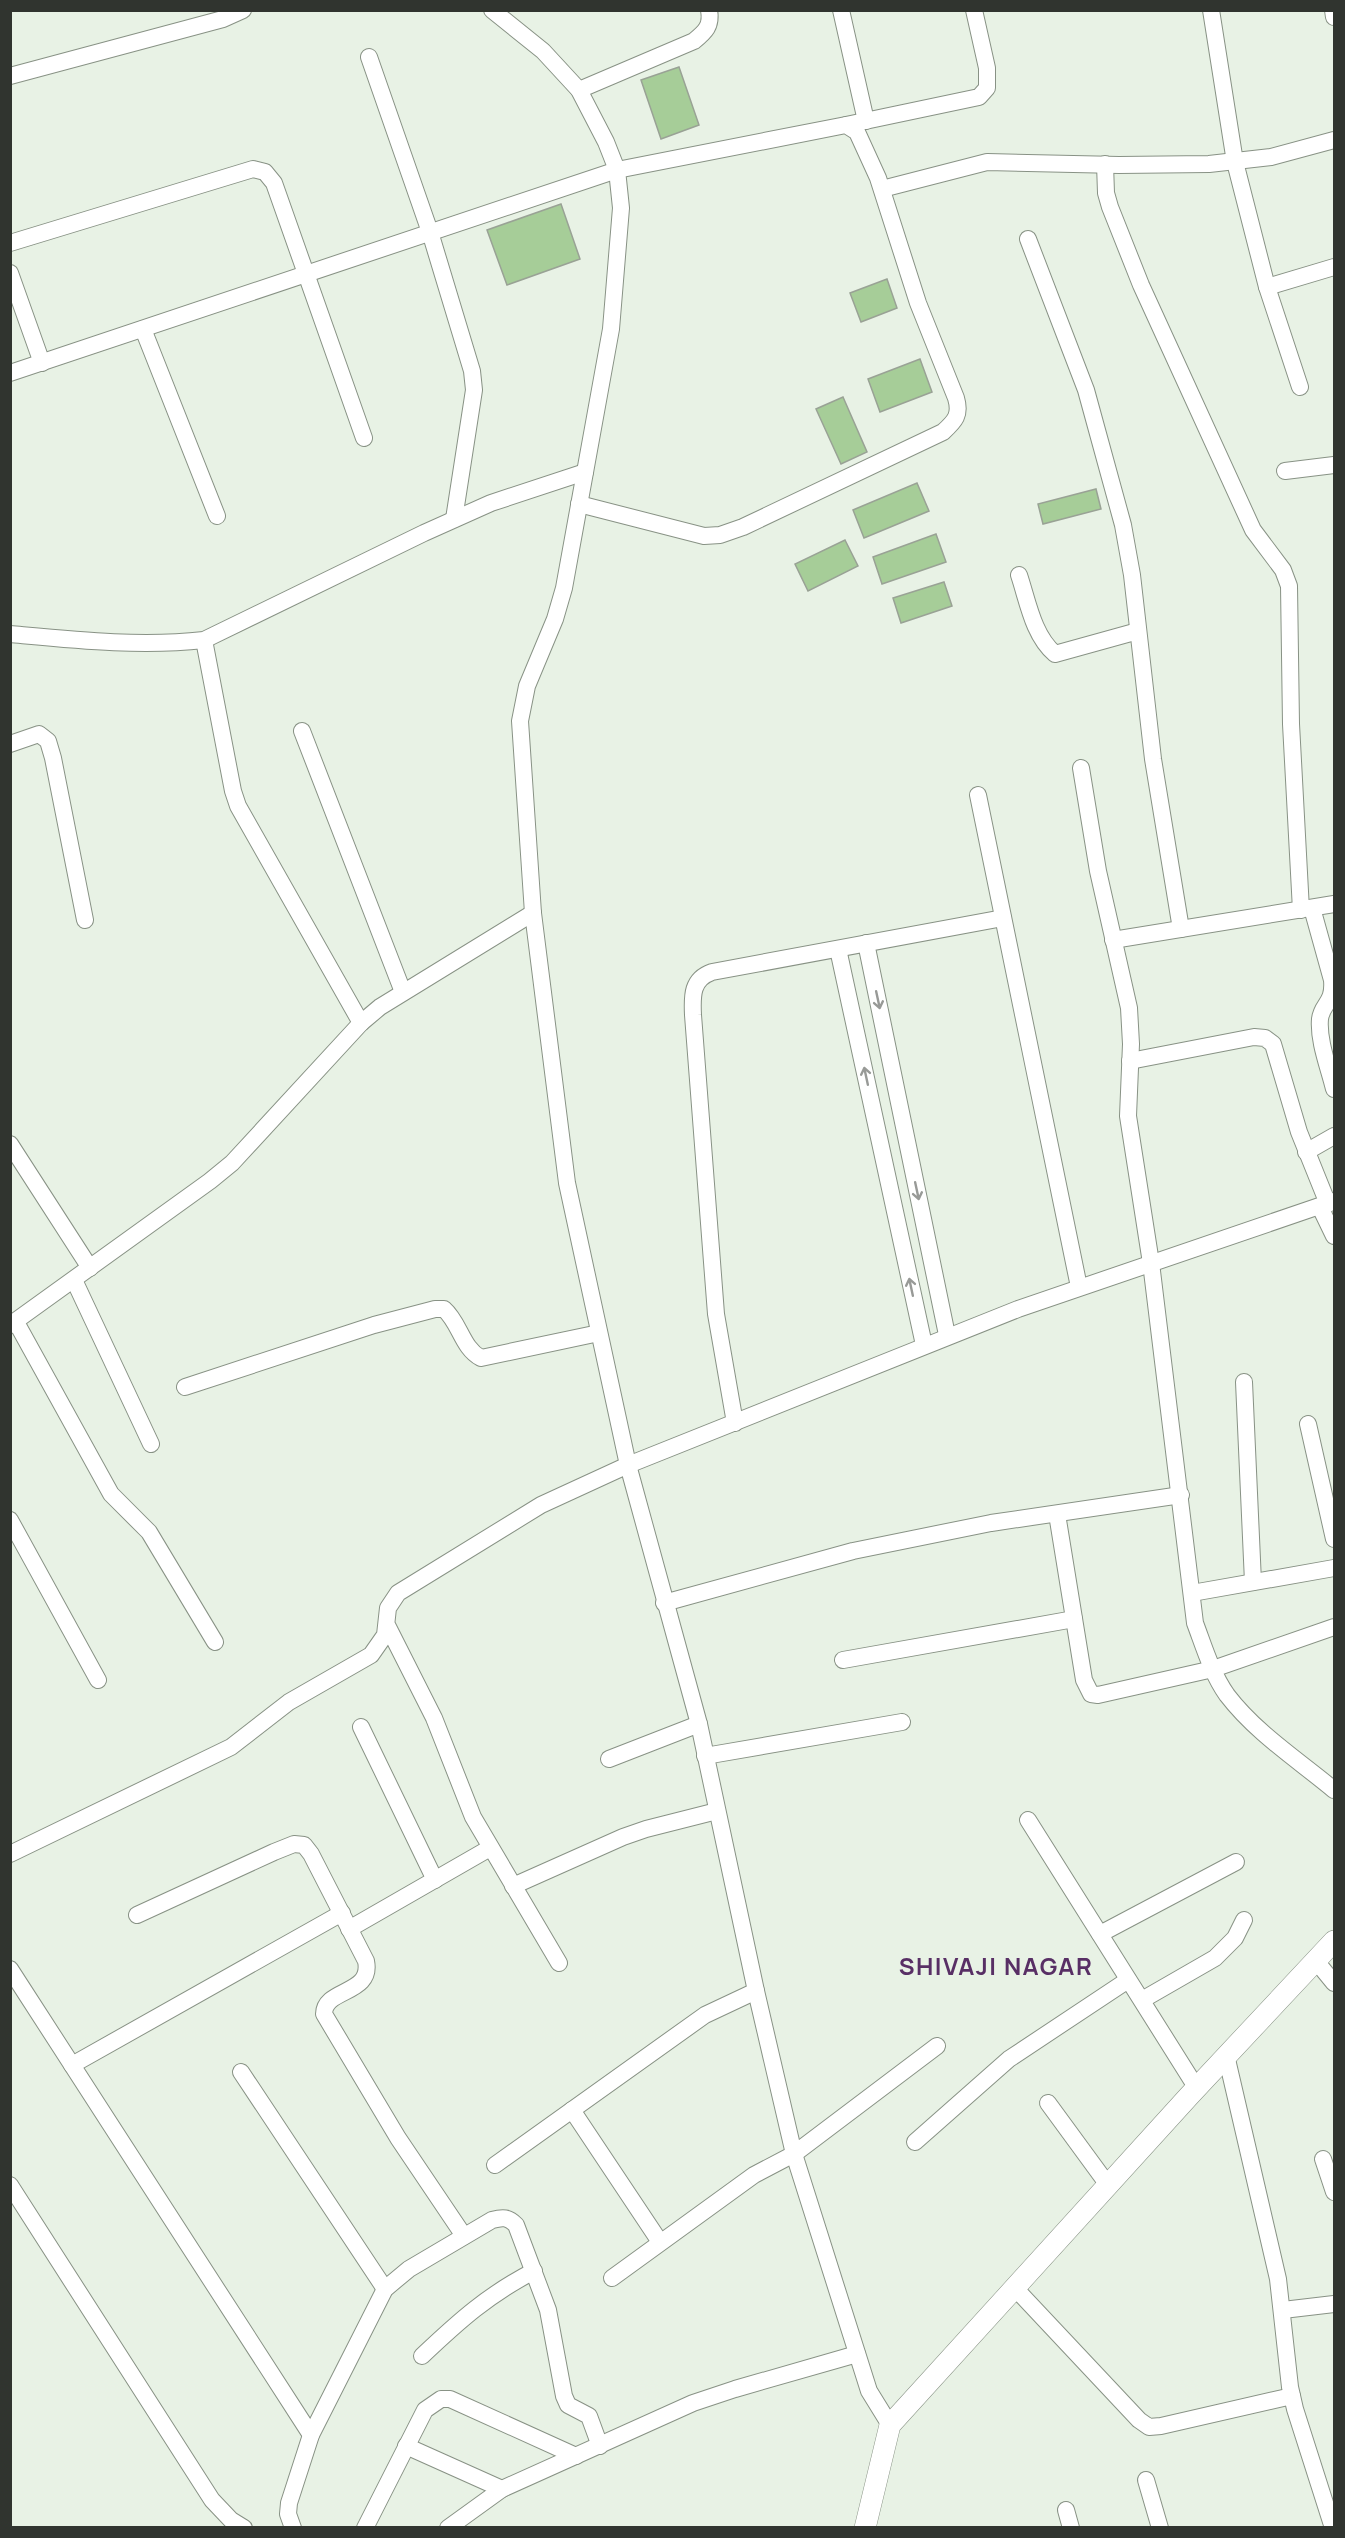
<svg xmlns="http://www.w3.org/2000/svg" width="1345" height="2538" viewBox="0 0 1345 2538" font-family="Manrope,sans-serif">
  <style>
    .building { fill: #a6cd98; stroke: #99a295; stroke-width: 1.5 }
    .lines { fill: none; stroke-linecap: round; stroke-linejoin: round }
    .minor-casing { stroke: #889285; stroke-width: 18 }
    .tertiary-casing { stroke: #889285; stroke-width: 22 }
    .minor { stroke: #fff; stroke-width: 16 }
    .tertiary { stroke: #fff; stroke-width: 21 }
    .oneway { stroke: #989a97 }
    .labels { text-anchor: middle; dominant-baseline: central; stroke-width: 4.5; stroke-linejoin: round; paint-order: stroke }
    .district-label { font-size: 24px; font-weight: bold; letter-spacing: 1.5px; fill: #582f65; stroke: #e8f2e5 }
  </style>
  <rect width="100%" height="100%" fill="#e8f2e5"/>
  <!-- building -->
  <g class="building">
    <polygon points="679,67 699,125 661,139 641,80"/>
    <polygon points="561,204 580,259 507,285 487,230"/>
    <polygon points="887,279 897,308 861,322 850,293"/>
    <polygon points="920,359 932,392 880,412 868,379"/>
    <polygon points="843,397 867,452 841,464 816,409"/>
    <polygon points="917,483 929,511 864,538 853,510"/>
    <polygon points="1096,489 1101,509 1043,524 1038,504"/>
    <polygon points="936,534 946,562 882,584 873,557"/>
    <polygon points="845,540 858,566 808,591 795,564"/>
    <polygon points="944,582 952,606 901,623 893,598"/>
  </g>
  <g class="lines">
    <!-- minor casing -->
    <g class="minor-casing">
      <g id="minor">
        <polyline points="492,10 543,51 579,90 606,142 617,170 621,208 611,329 564,588 555,619 527,686 520,721 533,913 567,1183 628,1465 699,1724 756,1991 794,2154 869,2391 890,2425"/>
        <polyline points="841,10 866,121"/>
        <polyline points="1211,10 1235,162 1267,287 1300,387"/>
        <polyline points="1333,10 1334,17"/>
        <polyline points="369,57 430,232 472,371 474,390 454,519"/>
        <polyline points="10,76 223,19 243,10"/>
        <path d="M579 90 694 41C705 32 712 26 709 10"/>
        <polyline points="846,125 979,97 987,88 987,68 974,10"/>
        <polyline points="1105,164 1106,193 1110,207 1141,285 1253,530 1283,570 1289,586 1291,724 1301,910"/>
        <polyline points="882,189 987,162 1119,165 1209,164 1271,157 1334,140"/>
        <polyline points="1028,239 1086,390 1123,525 1132,575 1153,759 1181,929"/>
        <polyline points="10,243 253,169 265,172 274,183 364,438"/>
        <polyline points="10,273 42,363"/>
        <polyline points="1267,287 1334,267"/>
        <polyline points="143,329 217,516"/>
        <path d="M10 373 617 170 846 125 857 132 878 178 918 303 956 398C961 415 955 421 943 432L743 527 720 535 704 536 579 504"/>
        <polyline points="1285,471 1334,465"/>
        <path d="M1019 575C1028 602 1033 635 1055 654L1138 631"/>
        <path d="M10 634C75 640 140 647 204 640L424 533 491 503 585 472"/>
        <polyline points="204,640 233,791 238,806 361,1023"/>
        <polyline points="302,731 403,992"/>
        <polyline points="10,744 39,734 48,741 53,758 85,920"/>
        <path d="M1081 768 1098 871 1129 1008 1131 1044 1128 1116 1151 1263 1195 1623C1204 1647 1212 1674 1227 1695 1256 1733 1298 1760 1334 1790"/>
        <polyline points="978,795 1079,1287"/>
        <path d="M1312 908 1332 980C1334 1004 1322 1003 1320 1019 1318 1041 1329 1068 1334 1089"/>
        <polyline points="1113,940 1334,904"/>
        <polyline points="866,943 947,1335"/>
        <polyline points="838,949 924,1345"/>
        <polyline points="1130,1061 1254,1037 1265,1038 1273,1044 1299,1132 1328,1204"/>
        <polyline points="10,1144 90,1268"/>
        <polyline points="1306,1152 1334,1136"/>
        <polyline points="1320,1207 1334,1236"/>
        <polyline points="74,1280 151,1444"/>
        <polyline points="16,1322 111,1494 149,1532 215,1642"/>
        <polyline points="10,1325 210,1181 232,1163 361,1023 380,1007 533,913"/>
        <polyline points="1244,1382 1253,1582"/>
        <path d="M185 1387 374 1325 435 1309H444C460 1323 462 1348 481 1358L599 1333"/>
        <path d="M735 1423 716 1314 693 1015C692 995 692 979 712 972L1003 918"/>
        <polyline points="1308,1424 1334,1539"/>
        <polyline points="1057,1514 1084,1680 1091,1694 1098,1695 1213,1669 1334,1627"/>
        <polyline points="10,1520 98,1680"/>
        <polyline points="1192,1593 1334,1568"/>
        <polyline points="664,1603 853,1551 991,1523 1181,1495"/>
        <polyline points="388,1627 434,1718 473,1817 559,1963"/>
        <polyline points="843,1660 1074,1619"/>
        <polyline points="361,1727 435,1880"/>
        <polyline points="705,1756 902,1722"/>
        <polyline points="609,1759 699,1724"/>
        <polyline points="1028,1820 1196,2087"/>
        <polyline points="10,1854 231,1747 289,1702 371,1655 385,1635 388,1608 398,1593 541,1505 628,1465 1018,1309 1334,1201"/>
        <polyline points="513,1886 623,1837 646,1829 717,1811"/>
        <path d="M137 1915 274 1852 294 1844 304 1845 311 1854 366 1961C373 1995 324 1988 324 2014L398 2138 464 2236"/>
        <polyline points="349,1929 490,1848"/>
        <polyline points="1100,1934 1236,1862"/>
        <polyline points="1316,1961 1334,1983"/>
        <polyline points="10,1969 311,2435"/>
        <polyline points="1142,2000 1215,1958 1235,1938 1244,1920"/>
        <polyline points="1226,2055 1278,2279 1290,2387 1295,2409 1333,2528"/>
        <polyline points="72,2065 342,1913"/>
        <polyline points="241,2072 385,2289"/>
        <polyline points="1048,2103 1108,2185"/>
        <polyline points="572,2110 660,2242"/>
        <polyline points="915,2142 1009,2059 1128,1980"/>
        <polyline points="1323,2159 1334,2192"/>
        <polyline points="495,2165 705,2015 756,1991"/>
        <polyline points="10,2185 212,2500 231,2520 244,2528"/>
        <polyline points="612,2278 754,2175 794,2154 937,2046"/>
        <polyline points="1014,2287 1139,2420 1149,2427 1161,2426 1292,2396"/>
        <polyline points="1283,2310 1334,2304"/>
        <path d="M422 2356C460 2320 488 2295 534 2271"/>
        <polyline points="406,2446 502,2489"/>
        <polyline points="1146,2480 1160,2528"/>
        <polyline points="1066,2510 1071,2528"/>
        <path d="M293 2528 288 2514 289 2503 311 2435 385 2289 409 2269 492 2220C503 2217 508 2217 516 2225L548 2310 564 2396 568 2405 589 2416 600 2446"/>
        <polyline points="365,2528 425,2410 441,2399 450,2399 576,2456"/>
        <polyline points="448,2528 502,2489 693,2403 735,2389 857,2354"/>
      </g>
    </g>
    <!-- tertiary casing -->
    <g class="tertiary-casing">
      <polyline id="tertiary" points="865,2528 890,2425 1189,2096 1334,1941"/>
    </g>
    <!-- minor -->
    <use href="#minor" class="minor"/>
    <!-- tertiary -->
    <use href="#tertiary" class="tertiary"/>
  </g>
  <!-- one-way arrows -->
  <defs><path id="oneway-shaft" d="M-6 0H5M1.5-3L5.5 0L1.5 3" fill="none" stroke-width="1.6" stroke-linecap="round" stroke-linejoin="round" transform="scale(1.5)"/></defs>
  <g class="oneway">
    <use href="#oneway-shaft" transform="translate(878 1000) rotate(78)"/>
    <use href="#oneway-shaft" transform="translate(866 1076) rotate(-102)"/>
    <use href="#oneway-shaft" transform="translate(917 1191) rotate(78)"/>
    <use href="#oneway-shaft" transform="translate(911 1287) rotate(-102)"/>
  </g>
  <g class="labels">
    <!-- district labels -->
    <g class="district-label">
      <text x="996" y="1965">SHIVAJI NAGAR</text>
    </g>
  </g>
  <!-- border -->
  <rect width="1345" height="2538" fill="none" stroke="#30342f" stroke-width="24"/>
</svg>
